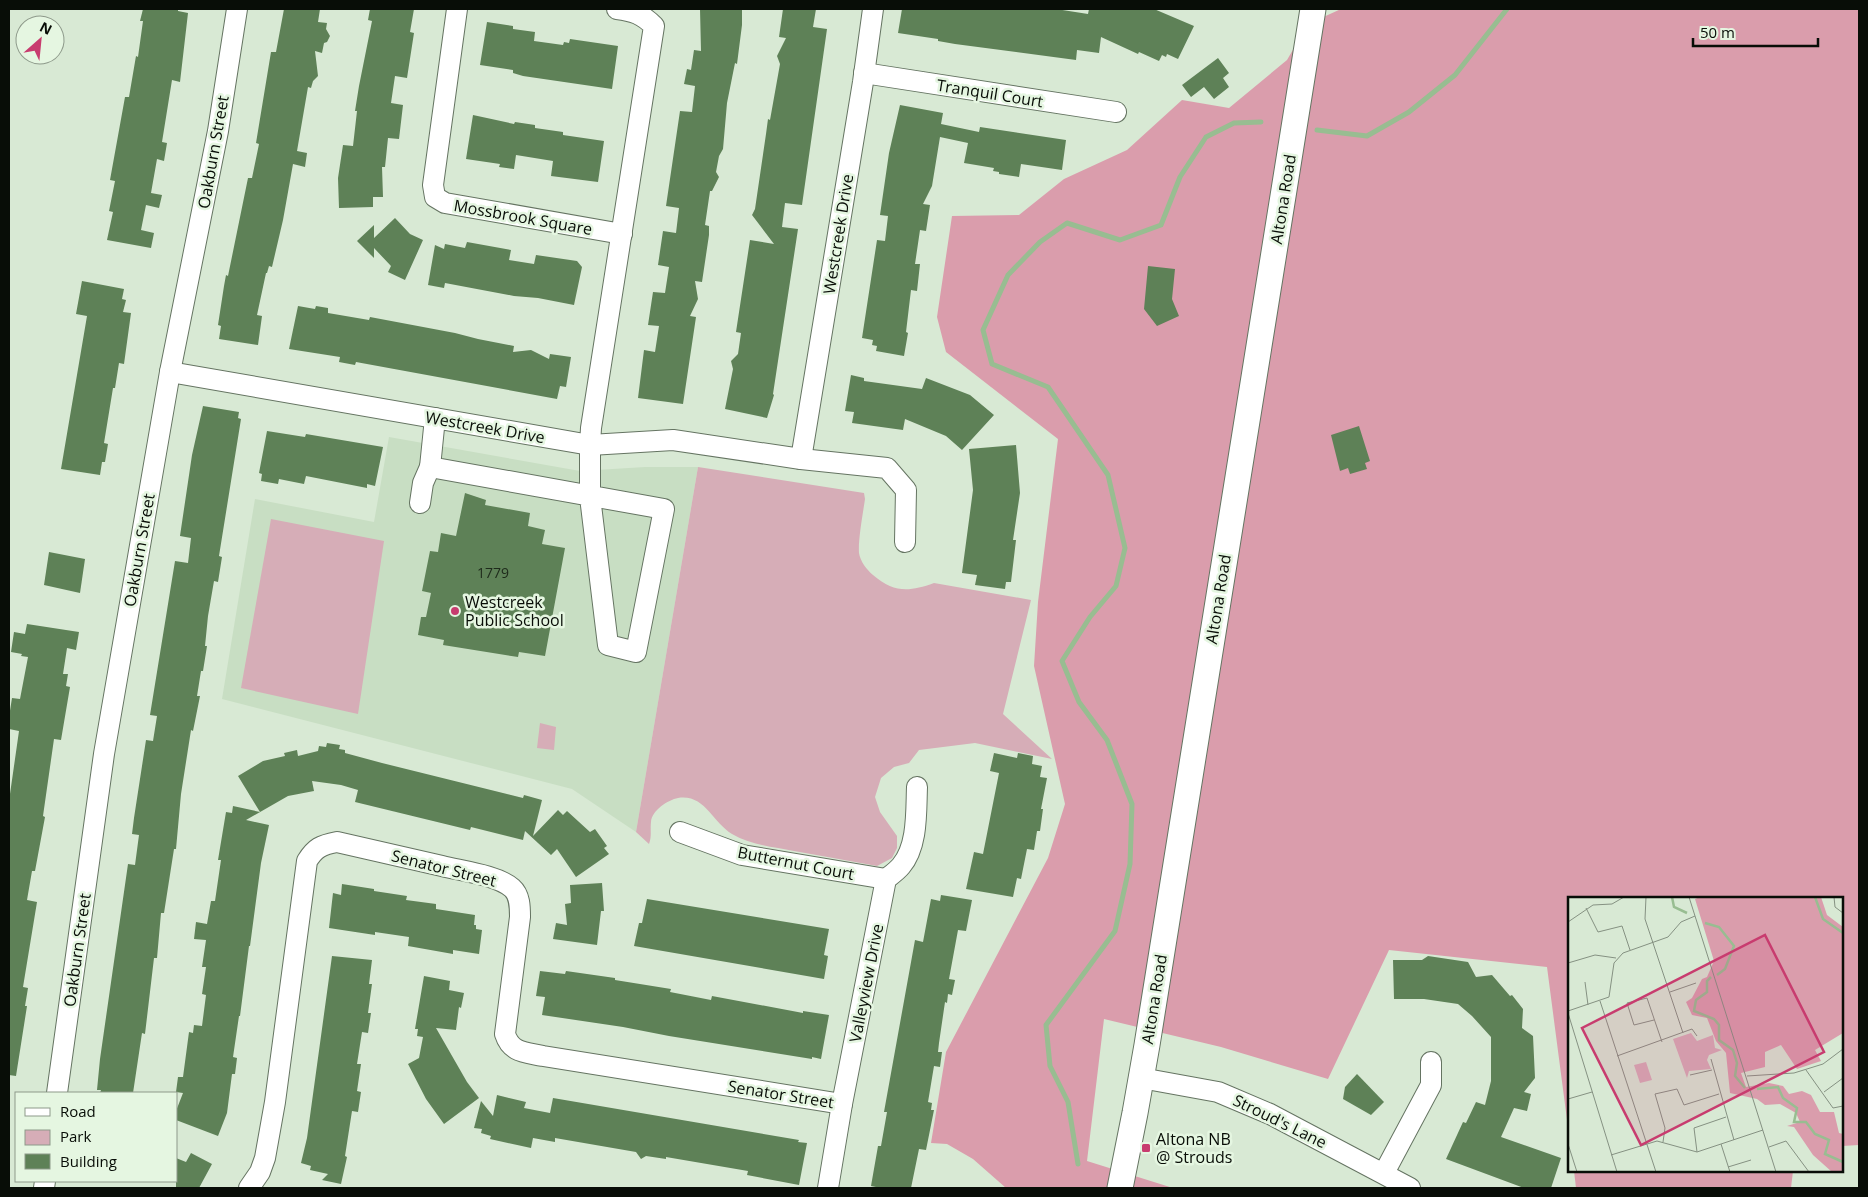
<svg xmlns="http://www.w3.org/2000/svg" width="1868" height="1197" viewBox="0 0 1868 1197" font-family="'Open Sans',sans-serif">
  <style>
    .built { fill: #c8dec3 }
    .green { fill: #d6adb7 }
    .forest { fill: #da9dac }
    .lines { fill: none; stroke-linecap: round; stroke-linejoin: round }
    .stream { stroke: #98bd91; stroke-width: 5 }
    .building { fill: #5e8157 }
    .minor-casing { stroke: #657462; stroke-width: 22 }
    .major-casing { stroke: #657462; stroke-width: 27 }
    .minor { stroke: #fff; stroke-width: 20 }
    .major { stroke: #fff; stroke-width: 25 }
    .poi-dot { fill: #c83c6f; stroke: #e5f6e1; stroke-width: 2 }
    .labels { text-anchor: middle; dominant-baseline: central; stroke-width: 5; stroke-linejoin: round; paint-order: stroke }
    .number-label { font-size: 14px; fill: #1e2a1b }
    .street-label { font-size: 16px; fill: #080d07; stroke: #e5f6e1 }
    .poi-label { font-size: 16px; fill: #080d07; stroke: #e5f6e1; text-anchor: start }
    .inset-river { fill: none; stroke: #98bd91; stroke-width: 2.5 }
    .inset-road { fill: none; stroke: #859182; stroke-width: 1 }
    .view { fill: #c83c6f; fill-opacity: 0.15; stroke: #c83c6f; stroke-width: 2.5 }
    .inset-edge { fill: none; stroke: #080d07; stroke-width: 2.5 }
  </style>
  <rect width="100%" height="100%" fill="#d8e9d4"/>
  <!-- built -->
  <polygon class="built" points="389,437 580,471 645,467 698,467 636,832 572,789 222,699 255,499 374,522"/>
  <!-- green -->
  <g class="green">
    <path d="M698 467 864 493 865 499C863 513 858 540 859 553 860 561 867 570 873 575 894 593 909 592 934 583L1031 600 1003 714 1052 759 975 743 919 750 909 763 894 767 881 778 875 797 880 812 897 836V848L892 858 877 866C850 861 822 856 794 851 773 847 751 845 732 834 712 822 705 794 678 798 668 800 652 810 651 822 650 830 652 836 649 844L636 832Z"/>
    <polygon points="271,519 384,541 358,714 241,688"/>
    <polygon points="540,723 556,727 554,750 537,748"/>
  </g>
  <!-- forest -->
  <g class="forest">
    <polygon points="1341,9 1859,9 1859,1145 1842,1146 1842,898 1569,898 1569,1135 1547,967 1389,950 1328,1079 1221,1047 1104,1019 1087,1161 1173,1188 1006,1188 973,1159 947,1144 931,1143 946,1052 1048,858 1065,804 1034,666 1038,602 1058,439 946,352 937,317 952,216 1019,215 1064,179 1127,150 1182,100 1229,108 1287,60 1308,24"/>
    <polygon points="1574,1171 1793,1171 1791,1188 1576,1188"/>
  </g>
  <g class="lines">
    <!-- stream -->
    <g class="stream">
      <polyline points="1317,130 1367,136 1409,112 1455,75 1507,9"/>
      <polyline points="1078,1164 1068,1102 1050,1066 1046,1025 1115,931 1130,864 1132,804 1107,740 1079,702 1062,661 1090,617 1116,586 1125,548 1108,475 1048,387 992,364 983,330 1008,275 1040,242 1067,223 1120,240 1161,225 1180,177 1206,137 1234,123 1261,122"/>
    </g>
  </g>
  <!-- building -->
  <g class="building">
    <polygon points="143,9 178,9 178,11 188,13 180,82 172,80 162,142 167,143 164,161 157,159 151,193 162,195 159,208 146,205 141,230 154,233 151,248 107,240 113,212 109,211 115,181 110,180 125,97 129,97 136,56 138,57 143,21 140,21"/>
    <polygon points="284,9 320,9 318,22 327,23 326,29 330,36 327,42 324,43 322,53 315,51 318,76 313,81 311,88 308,87 297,151 307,153 305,167 293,164 283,220 272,267 269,266 267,273 266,273 257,315 262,316 258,345 219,339 221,326 218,325 224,286 226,275 228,276 248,178 252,178 259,144 256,143 271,52 276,52"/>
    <polygon points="370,9 414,9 410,32 414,33 407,78 395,76 391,103 403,105 399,139 388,138 385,167 382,167 383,197 373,197 373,207 339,208 338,178 343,145 353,146 357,111 355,111 359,86 372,21 368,20"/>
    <polygon points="700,9 742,9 742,25 737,64 735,63 727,103 723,149 719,156 716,172 719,177 712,191 710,191 705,225 709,226 709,235 702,282 695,281 698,299 690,316 696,317 683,404 638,398 644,350 655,352 659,326 648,325 653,292 665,293 669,267 658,265 663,231 676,233 679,208 666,206 680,111 692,112 695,86 684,84 687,69 691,70 694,50 701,51"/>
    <polygon points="783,9 816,9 813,27 827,29 802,205 785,203 782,227 798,229 773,394 774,395 767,418 725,409 733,369 731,361 738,354 741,333 736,332 750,240 774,244 752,215 755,209 766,134 768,119 770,120 780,64 777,56 786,38 779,37"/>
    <polygon points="902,9 1056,9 1088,14 1089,9 1154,9 1194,26 1178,59 1167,54 1166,57 1162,55 1159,61 1139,52 1138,54 1101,37 1099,53 1077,50 1076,60 955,44 938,41 938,39 898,33"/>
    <polygon points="487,22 513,26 513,29 535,32 534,41 563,45 564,42 569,43 570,39 618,46 612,89 523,76 513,73 513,70 480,65"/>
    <polygon points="1218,58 1229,73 1223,78 1229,87 1214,99 1204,87 1191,97 1182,85"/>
    <polygon points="900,105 943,113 941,124 979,132 980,127 1066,140 1062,170 1021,164 1019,177 999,174 999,172 993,171 994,168 964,163 968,143 940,137 932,186 923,204 930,205 926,231 920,230 915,264 920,264 917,291 911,290 906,332 908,333 904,356 876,351 877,346 872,345 873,340 862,338 877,240 885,241 888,216 880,215 889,153"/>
    <polygon points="473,115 514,124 515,122 535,125 535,128 563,132 563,135 604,141 598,182 551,176 553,161 516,155 514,169 499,167 500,164 466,159"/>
    <polygon points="395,218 410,234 423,240 405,280 388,272 391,266 374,248 374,258 357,241 374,225 374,238"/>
    <polygon points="467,242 511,250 509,260 534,264 536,255 577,261 582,267 574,305 538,298 514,296 445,283 444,288 428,285 435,245 444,249 445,244 465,248"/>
    <polygon points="1148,266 1175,269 1172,299 1179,316 1157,326 1144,309"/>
    <polygon points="82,281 124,289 122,299 126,300 123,312 131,313 124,364 119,363 115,388 113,388 104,443 108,444 105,462 102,462 100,475 61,469 87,316 76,314"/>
    <polygon points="298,306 315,309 316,306 328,308 328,313 369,320 370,317 455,333 478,339 514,346 513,352 531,350 549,359 550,354 571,357 566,387 560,386 557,399 356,362 355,365 339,362 340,357 289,349"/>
    <polygon points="851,375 864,378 864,381 922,389 926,378 970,395 994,415 962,450 946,436 905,419 903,430 852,423 854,412 845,411"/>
    <polygon points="203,406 239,412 238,418 241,419 219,556 222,557 218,582 214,581 208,616 205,646 207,646 203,671 201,671 197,696 200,696 193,731 191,730 181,794 176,849 174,849 164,913 161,913 157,958 154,958 145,1034 142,1033 133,1093 100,1093 101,1090 97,1090 100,1059 128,864 135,865 139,835 132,834 134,818 146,740 153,741 157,716 150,715 175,561 188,563 191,538 180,536 192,455"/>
    <polygon points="1359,426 1370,461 1365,463 1367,469 1350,474 1348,468 1340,471 1331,435"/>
    <polygon points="267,431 305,437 306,434 383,447 375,486 367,484 367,488 306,476 304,484 279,479 278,484 261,481 262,474 259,473"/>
    <polygon points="1016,445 1020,493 1013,540 1016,540 1011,582 1006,582 1005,589 975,585 977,575 962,573 973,490 969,449"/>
    <polygon points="465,493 486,500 485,505 530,513 528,526 545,530 542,544 565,548 545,656 519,652 518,657 443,645 444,640 418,635 421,617 426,617 431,593 422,591 430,551 438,552 441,533 456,536"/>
    <polygon points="49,552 85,559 80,593 44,585"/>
    <polygon points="27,624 79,632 76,650 67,648 63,674 68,674 66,686 70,687 61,740 54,739 43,816 45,817 35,871 32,871 27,900 37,902 23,987 28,988 25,1006 27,1006 16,1076 9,1075 9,801 19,731 9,729 9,717 12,698 20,699 28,657 21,656 22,654 11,652 14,632 25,634"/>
    <polygon points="327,743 340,745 339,749 345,750 345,753 382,763 523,798 524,795 542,800 533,836 558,810 563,815 567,811 590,832 595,829 607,846 604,848 609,854 576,877 557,849 551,855 525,831 523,840 471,827 470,830 355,802 358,790 341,785 312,781 314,791 288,796 246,820 269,825 261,863 250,946 249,946 240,1016 239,1016 233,1057 237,1058 235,1074 232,1074 227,1113 218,1136 176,1120 176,1111 183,1093 176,1092 178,1077 183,1077 189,1032 193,1033 194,1025 202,1026 206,995 202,994 206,967 202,967 206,940 194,939 196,922 207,924 211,901 215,901 221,860 218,860 226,812 232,813 233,806 260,812 238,776 263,761 285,756 284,753 297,750 298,756 318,751 319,746 326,747"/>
    <polygon points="994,753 1017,758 1018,753 1033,756 1032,764 1042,766 1040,777 1047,778 1041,809 1043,809 1040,831 1037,831 1034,850 1027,849 1021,879 1017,878 1013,897 966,889 974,852 983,854 999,773 990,771"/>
    <polygon points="602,883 604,911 601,911 597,945 553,939 556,923 567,925 565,904 571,903 570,885"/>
    <polygon points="342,884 374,889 374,891 407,896 406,900 436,904 436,909 475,915 474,925 476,925 476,929 482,930 479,954 453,950 453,954 408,946 409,937 375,932 375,935 329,928 333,893 341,895"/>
    <polygon points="941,895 972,900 966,931 958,930 949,979 955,980 952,995 948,994 947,1003 945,1002 939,1043 938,1052 942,1052 940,1067 934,1066 928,1102 932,1103 931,1110 934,1110 926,1150 919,1149 911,1188 881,1188 871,1186 878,1146 881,1146 887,1112 884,1112 915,940 923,942 931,899 940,901"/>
    <polygon points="647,899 829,929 824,955 828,956 824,979 634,946 639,923 642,923"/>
    <polygon points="332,956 372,960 369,984 372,984 368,1013 371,1013 368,1033 362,1032 357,1064 361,1064 357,1091 361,1092 358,1112 352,1111 345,1156 347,1157 341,1184 322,1180 328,1174 310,1170 311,1166 301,1163 307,1138"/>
    <polygon points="1428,956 1468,962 1476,977 1492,975 1510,996 1512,995 1523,1009 1522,1028 1533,1036 1535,1078 1524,1092 1531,1094 1527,1111 1514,1108 1501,1137 1561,1158 1551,1188 1524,1188 1446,1159 1463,1122 1466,1123 1476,1102 1485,1105 1491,1081 1491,1037 1472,1016 1458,1004 1424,999 1394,999 1393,960 1422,960"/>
    <polygon points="540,971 565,974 566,971 615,978 615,980 671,989 670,992 711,1000 712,996 803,1013 803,1011 829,1015 821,1059 812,1057 812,1059 669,1036 623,1027 542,1015 545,997 536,996"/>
    <polygon points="424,976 450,981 449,990 464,993 461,1008 459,1007 456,1030 436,1028 467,1082 479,1098 444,1124 426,1099 408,1064 419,1058 423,1037 417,1036 418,1029 415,1029"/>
    <polygon points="1357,1074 1384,1102 1371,1115 1343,1099 1345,1087"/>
    <polygon points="497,1095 526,1102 524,1108 550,1113 553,1098 799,1140 798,1142 807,1143 799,1185 747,1175 748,1171 666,1157 666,1159 646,1156 641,1159 636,1152 555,1138 555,1142 533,1138 531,1148 490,1139 491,1136 481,1133 482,1129 474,1128 481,1101 493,1116"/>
    <polygon points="191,1153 212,1164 199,1188 176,1188 176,1158 186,1162"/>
  </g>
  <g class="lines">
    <!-- minor casing -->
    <g class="minor-casing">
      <g id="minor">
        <polyline points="457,9 433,185 435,197 445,203 622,234"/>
        <polyline points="864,73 1116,112"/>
        <polyline points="170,372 590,445 673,440 801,459 887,468 906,490 905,542"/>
        <path d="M435 418 430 467 664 509 636 652 608 645 590 497V445L591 428 654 26C642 14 633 11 617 9"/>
        <polyline points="801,459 863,82 873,9"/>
        <polyline points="420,503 423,483 430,467"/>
        <polyline points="680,832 742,855 886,879"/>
        <polyline points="1141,1078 1218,1092 1270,1114 1410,1188"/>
        <polyline points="57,1093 104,754 170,372 218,131 237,9"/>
        <polyline points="1384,1173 1431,1085 1431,1062"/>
        <polyline points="44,1188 45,1181"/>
        <path d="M249 1188 260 1172 265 1158 275 1102 307 861C315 848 321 845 337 842 372 850 407 858 442 866 462 871 497 875 512 888 520 895 520 907 520 917L505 1034C511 1053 525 1052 543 1056L842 1104"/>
        <path d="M828 1188 842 1104 886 879C891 875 897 871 901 866 918 846 916 812 917 787"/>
      </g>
    </g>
    <!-- major casing -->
    <g class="major-casing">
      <polyline id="major" points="1120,1188 1135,1113 1147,1045 1313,9"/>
    </g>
    <!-- minor -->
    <use href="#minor" class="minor"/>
    <!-- major -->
    <use href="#major" class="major"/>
  </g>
  <!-- markers -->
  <g class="poi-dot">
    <circle cx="455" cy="611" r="5"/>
    <rect x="1141" y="1143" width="10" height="10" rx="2.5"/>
  </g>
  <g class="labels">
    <!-- number labels -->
    <g class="number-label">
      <text x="493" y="572">1779</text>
    </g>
    <!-- street labels -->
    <g class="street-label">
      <text transform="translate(990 93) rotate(9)">Tranquil Court</text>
      <text transform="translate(213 152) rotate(-80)">Oakburn Street</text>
      <text transform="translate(1283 199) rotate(-81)">Altona Road</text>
      <text transform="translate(523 217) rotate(10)">Mossbrook Square</text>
      <text transform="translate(838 234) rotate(-81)">Westcreek Drive</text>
      <text transform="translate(485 427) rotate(10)">Westcreek Drive</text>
      <text transform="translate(139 550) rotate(-80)">Oakburn Street</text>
      <text transform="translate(1218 599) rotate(-81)">Altona Road</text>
      <text transform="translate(796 863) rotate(11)">Butternut Court</text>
      <text transform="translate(444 868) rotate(14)">Senator Street</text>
      <text transform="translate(77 950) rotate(-82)">Oakburn Street</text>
      <text transform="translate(866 983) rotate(-79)">Valleyview Drive</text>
      <text transform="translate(1154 999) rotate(-81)">Altona Road</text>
      <text transform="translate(781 1094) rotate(9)">Senator Street</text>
      <text transform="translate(1280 1121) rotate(26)">Stroud's Lane</text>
    </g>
    <!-- poi labels -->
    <g class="poi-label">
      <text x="465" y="602">Westcreek<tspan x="465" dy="18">Public School</tspan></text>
      <text x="1156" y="1139">Altona NB<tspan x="1156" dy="18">@ Strouds</tspan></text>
    </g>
  </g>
  <!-- overview -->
  <g transform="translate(1568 897)">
    <rect width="275" height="275" fill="#d8e9d4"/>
    <path d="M123 136 129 144 145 138 147 151 154 153 141 158 139 163 143 172 121 174 119 181 105 142ZM78 165 84 183 72 186 66 168Z" fill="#d6adb7"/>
    <path d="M132 0H253L259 18 275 30V136L247 153 253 164 229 172 213 148 197 155V170L173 176 178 190 201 186 215 189 221 197 234 194 243 198 252 215H266L271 236 275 237V275H264L245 258 226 230 219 229 232 225 228 216 212 207 197 208 189 202 162 196 158 156 148 144 139 121 124 118 118 105 124 101 134 82 139 80 146 64 127 2Z" fill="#da9dac"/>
    <path class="inset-river" d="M104 0 106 10 119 16M247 0 255 22 275 36M137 26 151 30 166 49 157 72 149 78M143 80 139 84V95L128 103 126 114 146 122 151 128V143L165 153 169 166 167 179 177 191M189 192 210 190 215 201 229 211 226 225H238L247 237 261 243 257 257 275 265"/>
    <path class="inset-road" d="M78 0 77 22 115 136M121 0 208 275M266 0 267 10 275 16M18 11 30 35 54 29 62 53M0 25 25 8 44 7 56 0M0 66 27 58 48 61M17 85 20 108M102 95 128 86M32 104 88 275M0 114 41 100 46 66 55 56 100 40 113 25 127 19M0 116 49 275M86 123 66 128 59 106 79 101 94 145M49 159 124 132 129 139M143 162 166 243M238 173 265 211 275 209M122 178 144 173M179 179 226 176 255 167 275 152M256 195 275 181M0 202 24 195M95 245 97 231 87 197 109 192 116 208 151 197M0 247 9 275M153 247 162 275M201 250 218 244 241 275M129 255 126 231 158 220M43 258 89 244 129 255 195 233M160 270 183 263"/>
    <path class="view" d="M197 38 256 155 73 248 14 131Z"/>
    <rect width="275" height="275" class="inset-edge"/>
  </g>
  <!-- border -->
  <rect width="1868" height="1197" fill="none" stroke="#080d07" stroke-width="20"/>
  <!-- legend -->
  <rect x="15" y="1092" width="162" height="90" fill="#e5f6e1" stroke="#8d998a"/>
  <rect x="25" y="1108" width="25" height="8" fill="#ffffff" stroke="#8d998a"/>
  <text x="60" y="1117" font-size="15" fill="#080d07">Road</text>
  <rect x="25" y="1130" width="25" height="15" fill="#d6adb7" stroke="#8d998a"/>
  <text x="60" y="1142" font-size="15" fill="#080d07">Park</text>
  <rect x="25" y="1154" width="25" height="15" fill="#5e8157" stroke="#8d998a"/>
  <text x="60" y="1167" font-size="15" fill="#080d07">Building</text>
  <!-- north arrow -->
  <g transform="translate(40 40) rotate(27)"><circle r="24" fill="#e5f6e1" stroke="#8d998a"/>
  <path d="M0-4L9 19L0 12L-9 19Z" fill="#c83c6f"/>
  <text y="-8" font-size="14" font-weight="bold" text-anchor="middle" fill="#080d07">N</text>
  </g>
  <!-- scale -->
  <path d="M1693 38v8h125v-8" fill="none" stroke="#080d07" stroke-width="2.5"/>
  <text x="1700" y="38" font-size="15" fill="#080d07" stroke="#e5f6e1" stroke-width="4" paint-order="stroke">50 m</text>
</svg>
